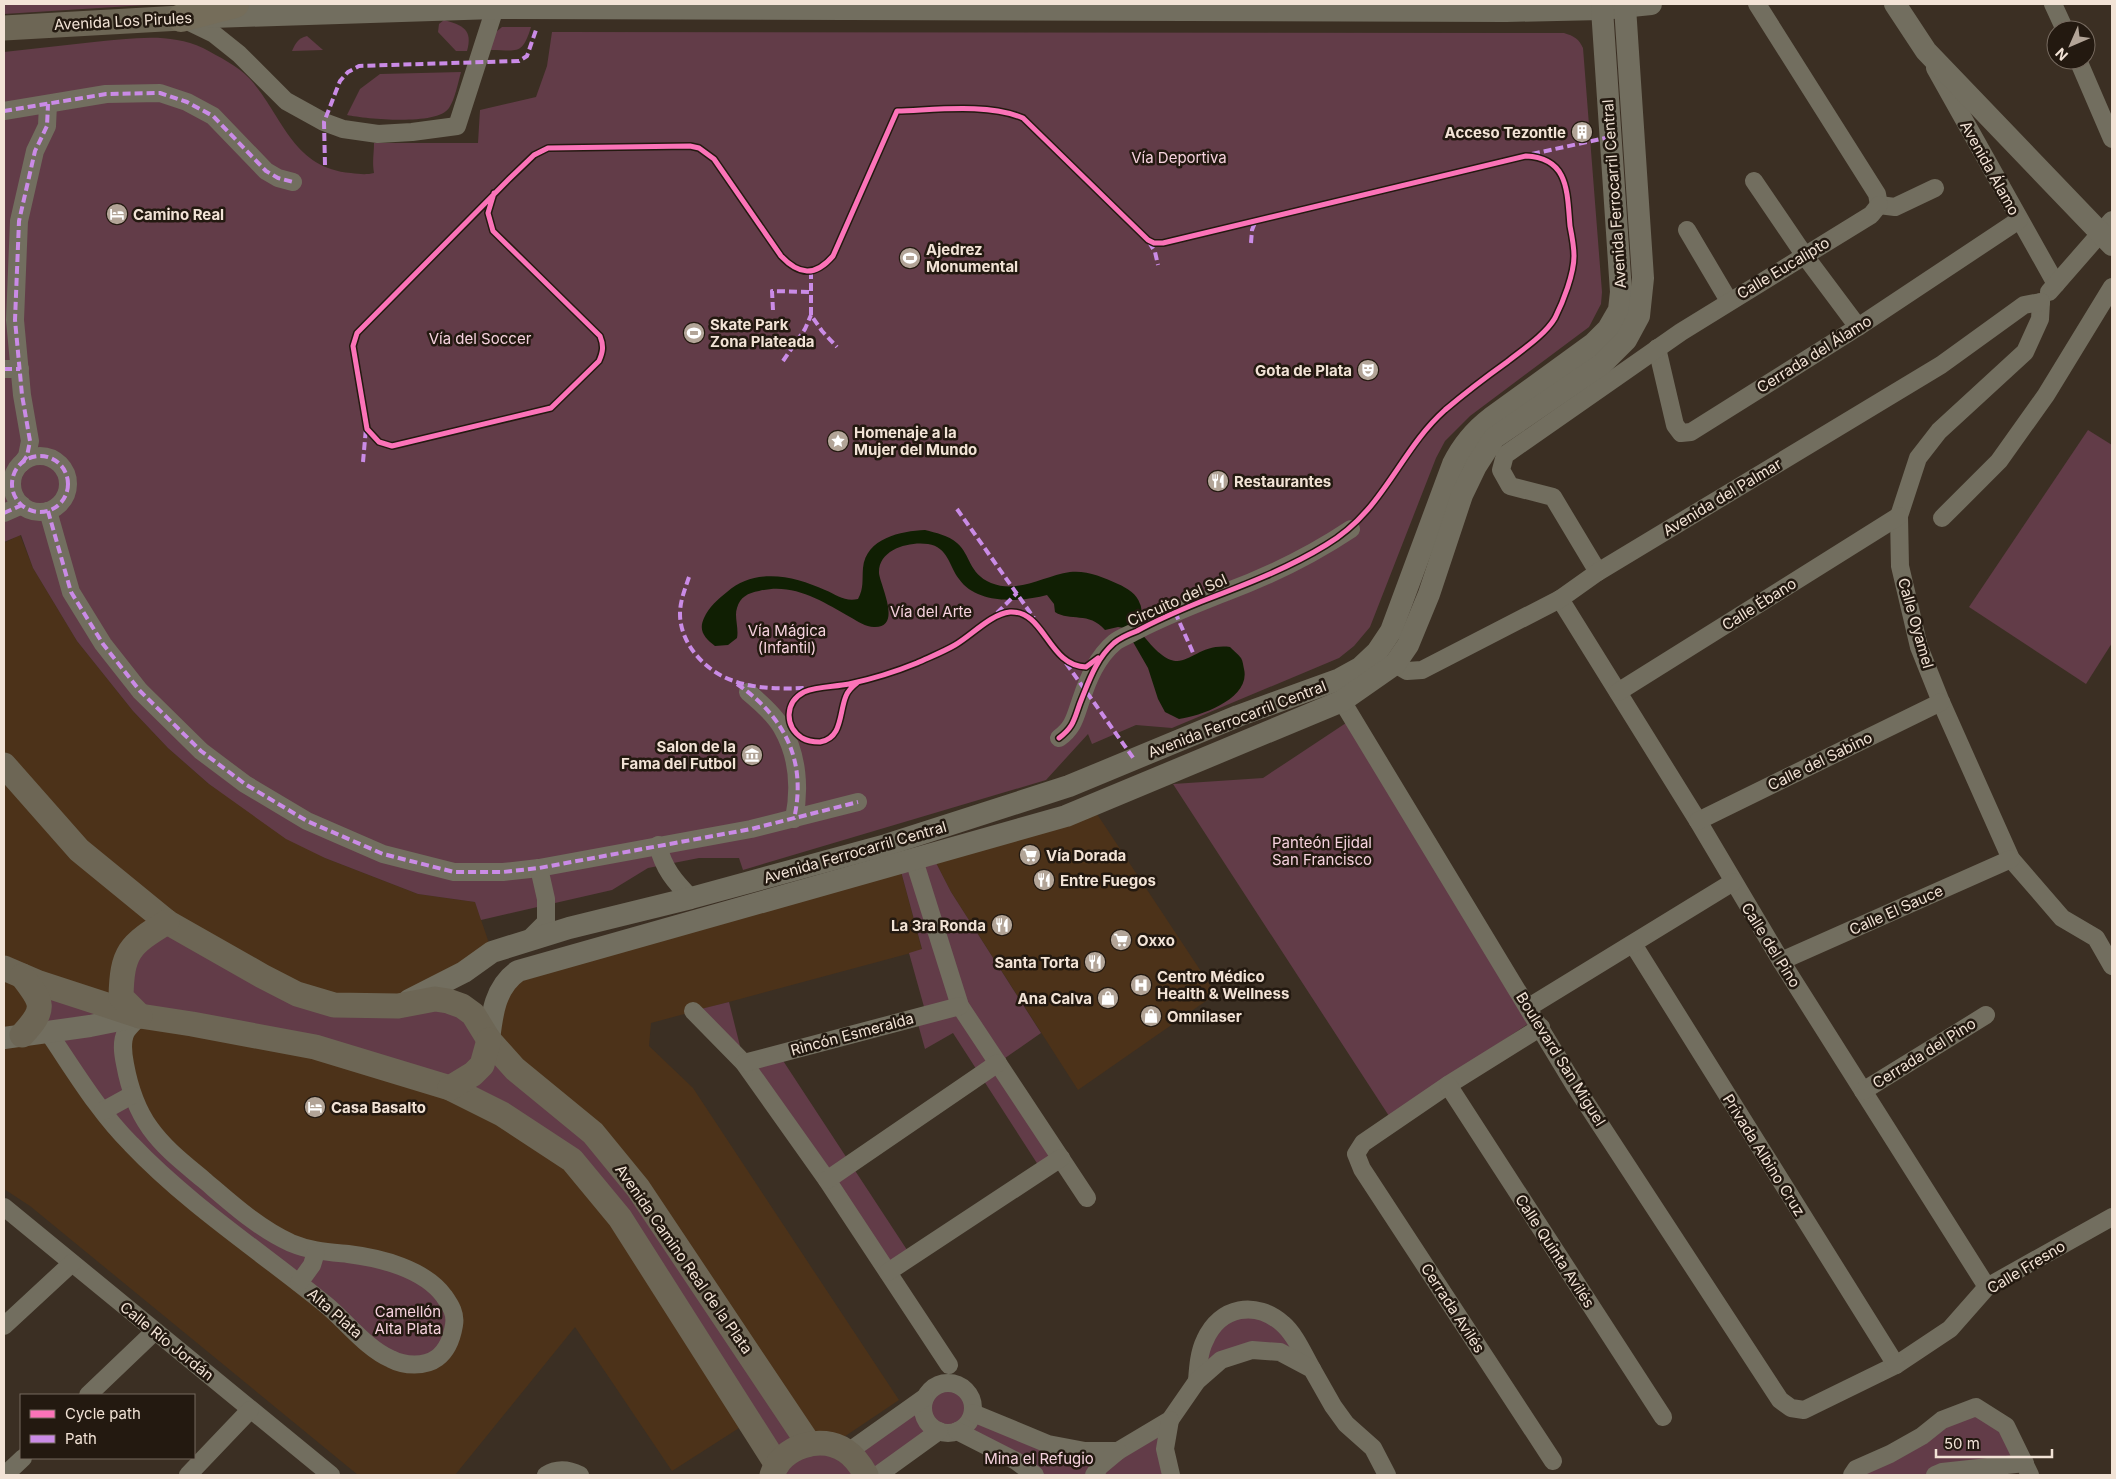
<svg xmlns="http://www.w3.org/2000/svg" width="2116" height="1479" viewBox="0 0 2116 1479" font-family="Inter,sans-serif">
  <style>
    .built { fill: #4c3219 }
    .green { fill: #623c48 }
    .water { fill: #101f03 }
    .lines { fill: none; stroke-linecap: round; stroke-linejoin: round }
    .minor { stroke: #726e5f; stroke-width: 18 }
    .tertiary { stroke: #726e5f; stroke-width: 22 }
    .secondary { stroke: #6d6655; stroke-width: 25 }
    .primary { stroke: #756d5a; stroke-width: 28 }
    .quiet { stroke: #ca8be6; stroke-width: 4; stroke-dasharray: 8 4; stroke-linecap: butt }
    .cycleway-casing { stroke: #231910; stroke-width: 8 }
    .cycleway { stroke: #fb73b8; stroke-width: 5 }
    .labels { text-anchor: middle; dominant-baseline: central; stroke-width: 5; stroke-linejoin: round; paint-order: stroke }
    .street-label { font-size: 15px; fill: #f2e3d6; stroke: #231910 }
    .poi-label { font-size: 15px; font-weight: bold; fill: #f2e3d6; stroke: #231910; text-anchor: start }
    .park-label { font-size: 15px; fill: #f6d2de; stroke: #231910 }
  </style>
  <rect width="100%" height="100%" fill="#3b2f23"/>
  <!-- built -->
  <g class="built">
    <polygon points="20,535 33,568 77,641 133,711 168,748 209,784 325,858 418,894 475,902 492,952 398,1006 450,1088 572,1160 750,1421 672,1471 575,1327 455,1475 358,1475 30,1206 4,1189 4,543"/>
    <polygon points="1091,805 1216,994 1078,1090 951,892 932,855"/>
    <polygon points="899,864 922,950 651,1023 649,1046 693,1088 899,1400 832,1445 809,1444 489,1040 502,987"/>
  </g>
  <!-- green -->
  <g class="green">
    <polygon points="4,4 162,4 4,14"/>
    <path d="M444 20C463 25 473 30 467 51H456L438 32 439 24Z"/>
    <path d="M502 27H531C522 56 518 50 490 50L496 32Z"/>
    <path d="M552 32 1564 33C1574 36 1579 39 1583 48L1602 292 1601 304 1589 327 1470 416 1445 441 1436 458 1370 627 1354 646 1339 658 1172 728 1136 725 1092 744 1088 734 1046 780 743 870 739 858H699L648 868 612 890 481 920 475 902 418 894 325 858 286 839 209 784 168 748 133 711 77 641 33 568 21 535 4 542V52C34 49 64 45 94 42 131 39 168 32 203 48 219 57 237 65 250 79 283 116 292 168 351 173 359 174 366 175 374 173 372 161 374 154 374 143H478L480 110 536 97 547 66Z"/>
    <path d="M307 36 323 50 292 51C295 44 298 38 307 36Z"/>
    <path d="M461 72C458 83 455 99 449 108 437 126 367 119 347 115L360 89 380 74Z"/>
    <polygon points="2088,430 2112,445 2112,643 2086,684 1969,607"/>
    <polygon points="1346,723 1534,1020 1389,1116 1173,784 1263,778"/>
    <polygon points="932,855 951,892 1041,1033 998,1063 1061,1158 1042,1171 953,1033 925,1049 916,1017 926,1014 909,953 922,949 899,864"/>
    <path d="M167 922 297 994 462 1006 593 1133 809 1444 843 1449 935 1386C957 1377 973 1390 973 1413L1017 1430 1118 1451 1170 1420 1171 1475H1035L951 1433H945L878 1475H772L572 1160 450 1088 140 1017 123 1049 149 1127 271 1232 396 1265 451 1304 437 1358 407 1364 175 1187 48 1032 38 996 139 1016 122 971Z"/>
    <polygon points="729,1002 744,1062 778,1053 911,1256 888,1272 827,1180 693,1011"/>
    <polygon points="1229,1313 1270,1313 1312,1369 1252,1350 1197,1381 1199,1360"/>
    <polygon points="1976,1407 2006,1426 2025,1463 1935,1475 1852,1475"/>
  </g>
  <!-- water -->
  <path class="water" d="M925 530C936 533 948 535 957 543 971 555 968 573 991 583 1018 594 1043 576 1070 572 1086 570 1103 577 1118 584 1127 588 1137 594 1140 604 1143 609 1141 627 1142 634 1185 689 1186 642 1230 647 1233 650 1238 654 1241 658 1243 661 1243 665 1244 669 1251 698 1202 716 1179 719L1165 712 1158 699 1148 668 1125 628 1118 627 1105 630C1089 611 1070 622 1055 612L1054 604 1047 595C1021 602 977 605 959 579 949 566 948 547 928 544 910 541 878 549 879 573 880 585 903 628 874 627 866 627 857 621 850 617 822 601 793 582 759 591 748 593 740 597 737 608 734 617 739 628 737 638L728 645 715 646C705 638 698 631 704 618 709 607 718 599 727 592 756 567 794 576 825 590 837 595 845 602 858 599 864 588 862 580 863 568 866 538 901 531 925 530Z"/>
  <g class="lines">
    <!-- minor -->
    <g class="minor">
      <polyline points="1757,4 1877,194 1879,205"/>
      <polyline points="2053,4 2065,30"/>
      <polyline points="181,18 214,34 239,54 286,101 324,122 343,129 378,134 412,132 457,126 495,8"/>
      <polyline points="2078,60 2112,139"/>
      <polyline points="1935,68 2056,284"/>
      <polyline points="4,111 106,94 160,93 187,102 213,116 266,171 278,178 293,182"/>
      <polyline points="1754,181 1805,256 1858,327"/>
      <polyline points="1879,205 1895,207 1935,188"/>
      <polyline points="1687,230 1729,301"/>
      <polyline points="2049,292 2112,220"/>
      <polyline points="2041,302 2040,319 2025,352 1939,431 1918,458 1899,516 1900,566 1919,647 1941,702 2011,859 2062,918 2096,938 2112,966"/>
      <polyline points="1657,348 1675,425 1681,433 1691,432 1858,327 2019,220"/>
      <polyline points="4,369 20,369"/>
      <circle cx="40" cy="484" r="28"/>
      <polyline points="22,463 27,456 30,441 22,395 15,320 19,221 35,151 47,126 48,104"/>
      <polyline points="48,511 71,592 103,644 140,691 201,751 245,784 307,821 383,854 454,872 503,872 539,868 751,829 858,802"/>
      <polyline points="4,513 22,505"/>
      <polyline points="1942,518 1999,461 2046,395 2112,287"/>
      <polyline points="1598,572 1553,497 1510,486 1501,470 1505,455 1681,332 1871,215 1879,205"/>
      <polyline points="1560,599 1698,821 1781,961 1987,1287"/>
      <polyline points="1395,664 1407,671 1422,670 1560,599 1598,572 1941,365 2024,305 2041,302"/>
      <path d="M748 692C760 702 775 715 782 728 798 756 800 789 794 819"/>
      <polyline points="1618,692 1899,516"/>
      <polyline points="1342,701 1575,1086 1780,1400 1791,1408 1804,1410 1896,1365 1950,1329 1987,1287 2112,1217"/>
      <path d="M1059 738C1074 727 1075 717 1081 700 1088 679 1097 657 1115 642 1122 637 1131 634 1138 630 1167 615 1196 604 1226 592 1269 576 1312 555 1351 529"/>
      <polyline points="1698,821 1941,702"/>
      <path d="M658 845C663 868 675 882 691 898"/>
      <polyline points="914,860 960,1006 1087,1198"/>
      <polyline points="528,940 546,922 546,899 539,868"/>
      <polyline points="1633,944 1896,1365"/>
      <polyline points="1781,961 2011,859"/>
      <polyline points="1529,1007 1733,882"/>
      <polyline points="693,1011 744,1063 827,1180 949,1365"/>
      <polyline points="1541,1027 1448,1085 1363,1143 1356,1154 1362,1169 1553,1461"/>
      <path d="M48 1032C74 1070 98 1111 131 1144 189 1205 260 1251 325 1304 346 1321 367 1349 391 1359 404 1366 425 1367 437 1358 448 1350 452 1337 454 1325 456 1314 451 1306 444 1296 424 1269 381 1258 348 1254 328 1252 310 1251 291 1243 258 1228 231 1203 204 1180 185 1164 165 1149 150 1128 137 1110 129 1086 125 1064 123 1054 121 1042 126 1032 129 1027 136 1021 140 1016"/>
      <polyline points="744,1063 960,1006"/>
      <polyline points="1448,1085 1663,1417"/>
      <polyline points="1863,1091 1986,1015"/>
      <polyline points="103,1111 132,1095"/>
      <polyline points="827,1180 998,1063"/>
      <polyline points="4,1207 331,1475"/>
      <polyline points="888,1272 1061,1158"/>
      <polyline points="299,1283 312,1265 316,1252"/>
      <polyline points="4,1326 72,1263"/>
      <path d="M1197 1381C1198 1367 1199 1352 1205 1340 1220 1306 1256 1300 1283 1324 1295 1334 1304 1355 1312 1369"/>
      <circle cx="948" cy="1408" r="25"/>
      <polyline points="88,1395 155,1331"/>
      <polyline points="973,1413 1048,1444 1085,1451 1118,1451 1170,1420 1197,1381 1221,1360 1252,1350 1280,1352 1312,1369 1333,1406 1346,1424 1373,1448 1387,1475"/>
      <polyline points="1170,1420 1165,1449 1171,1475"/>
      <polyline points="957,1431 1016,1461 1035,1475"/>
      <polyline points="848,1452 924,1398"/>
      <polyline points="5,1475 23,1458"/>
      <polyline points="188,1475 250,1410"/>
      <path d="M546 1475C557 1468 568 1469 580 1475"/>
      <polyline points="878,1475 939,1431"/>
      <polyline points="1094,1475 1100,1466 1118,1451"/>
      <polyline points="1852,1475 1856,1469 1890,1454 1922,1436 1942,1420 1976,1407 2006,1426 2030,1475"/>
      <polyline points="1935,1475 1942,1472 2025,1463"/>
    </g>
    <!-- tertiary -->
    <g class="tertiary">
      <polyline points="1895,4 1926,51 2112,245"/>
      <polyline points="212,17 495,8 1506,11 1602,9 1651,4"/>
      <path d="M409 1000 464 972 492 952 569 928 691 898 886 845 1069 786 1238 716 1340 679 1360 668 1377 652 1391 631 1453 464C1463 444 1474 431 1491 418L1593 344 1608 329 1619 310 1621 292 1602 9"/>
      <polyline points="4,1038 90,1026 140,1016"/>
      <path d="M489 1040C492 1014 495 987 518 971L1066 816 1342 701 1395 664 1408 645 1429 594 1462 495 1476 466 1494 438 1602 364 1626 340 1639 316 1643 278 1625 7"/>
    </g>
    <!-- secondary -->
    <g class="secondary">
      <polyline points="4,28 181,18"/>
      <polyline points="4,765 79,850 167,922 262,976 297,994 334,1005 398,1006 435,999 448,1001 462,1006 473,1014 489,1040 515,1069 593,1133 638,1188 809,1444"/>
      <polyline points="4,968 39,983 140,1016 192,1024 315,1047 450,1088 502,1114 572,1160 620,1218 777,1465"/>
      <path d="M140 1016 121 997C122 952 129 945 167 922"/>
      <path d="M22 1035C47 1008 43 1003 22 976"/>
      <polyline points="450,1088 473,1074 482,1065 489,1040"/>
      <path d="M772 1475C782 1446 821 1434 846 1451 855 1457 861 1466 866 1475"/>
    </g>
    <!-- primary -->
    <polyline class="primary" points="181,18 235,4"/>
    <!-- quiet -->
    <g class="quiet">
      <polyline points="4,111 106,94 160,93 187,102 213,116 266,171 278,178 293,182"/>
      <polyline points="1532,154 1610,137"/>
      <polyline points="325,165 324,122 340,81 348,72 359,66 519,61 527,56 536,30"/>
      <polyline points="1149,242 1155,252 1158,265"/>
      <polyline points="1251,243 1252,230 1256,220"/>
      <polyline points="811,271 811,315 822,331 837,347"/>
      <polyline points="773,310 772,291 811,292"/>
      <polyline points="783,361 805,329 811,315"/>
      <polyline points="4,369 20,369"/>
      <circle cx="40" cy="484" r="28"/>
      <polyline points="363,462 366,428"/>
      <polyline points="22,463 27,456 30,441 22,395 15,320 19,221 35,151 47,126 48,104"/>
      <polyline points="957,509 1034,618"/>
      <polyline points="48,511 71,592 103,644 140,691 201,751 245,784 307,821 383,854 454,872 503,872 539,868 751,829 858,802"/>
      <polyline points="4,513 22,505"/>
      <path d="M689 577C685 589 680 601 680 614 680 644 706 672 734 681 756 689 782 689 806 688"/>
      <polyline points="1175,612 1194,655"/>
      <polyline points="997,613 1017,593"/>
      <polyline points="1066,663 1134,759"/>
      <path d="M737 684C785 717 807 761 794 819"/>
    </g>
    <!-- cycleway casing -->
    <g class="cycleway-casing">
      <g id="cycleway">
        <path d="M494 193 488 213 493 231 600 336C604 346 603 352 599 361L551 408 392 446 379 442 367 429 353 346 357 333 509 179 534 155 548 148 690 146 699 148 714 159 781 256C799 275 815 277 833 256L897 111C935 110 988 103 1023 118L1148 240 1154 243H1163L1526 156C1569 158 1567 192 1570 226 1572 236 1574 246 1574 256 1574 274 1563 302 1555 318 1545 335 1522 350 1507 362 1486 377 1465 393 1445 410 1399 451 1384 511 1326 545 1287 569 1242 586 1200 602 1178 611 1157 620 1137 631 1129 634 1120 638 1114 643 1097 658 1090 678 1082 698 1074 717 1076 725 1059 738"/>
        <path d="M858 682C853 686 848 690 846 696 839 712 843 738 820 742 814 742 807 741 802 738 784 726 785 702 804 692 818 686 834 687 849 684 872 679 895 672 917 663 930 657 943 652 955 645 972 635 991 614 1010 612 1045 610 1048 666 1086 667L1098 658"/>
      </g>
    </g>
    <!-- cycleway -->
    <use href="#cycleway" class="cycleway"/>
  </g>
  <!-- icons -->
  <defs>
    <g id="building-disc" transform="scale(1.125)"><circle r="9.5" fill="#b2a497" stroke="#231910"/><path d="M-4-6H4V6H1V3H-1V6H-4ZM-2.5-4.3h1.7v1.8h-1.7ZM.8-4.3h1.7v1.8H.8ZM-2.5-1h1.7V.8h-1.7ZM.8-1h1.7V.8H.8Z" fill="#fff"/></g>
    <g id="hotel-disc" transform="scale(1.125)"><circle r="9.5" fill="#b2a497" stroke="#231910"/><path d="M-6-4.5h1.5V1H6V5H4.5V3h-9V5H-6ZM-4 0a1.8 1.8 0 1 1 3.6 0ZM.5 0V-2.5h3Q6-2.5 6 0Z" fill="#fff"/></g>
    <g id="stadium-disc" transform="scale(1.125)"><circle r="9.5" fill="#b2a497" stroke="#231910"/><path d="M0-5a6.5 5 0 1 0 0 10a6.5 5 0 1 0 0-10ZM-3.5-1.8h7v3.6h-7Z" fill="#fff"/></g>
    <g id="theatre-disc" transform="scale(1.125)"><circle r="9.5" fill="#b2a497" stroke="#231910"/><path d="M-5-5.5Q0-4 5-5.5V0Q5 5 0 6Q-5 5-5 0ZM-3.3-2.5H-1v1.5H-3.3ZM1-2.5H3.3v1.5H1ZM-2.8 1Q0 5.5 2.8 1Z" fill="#fff"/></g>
    <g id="sight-disc" transform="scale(1.125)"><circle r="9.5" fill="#b2a497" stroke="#231910"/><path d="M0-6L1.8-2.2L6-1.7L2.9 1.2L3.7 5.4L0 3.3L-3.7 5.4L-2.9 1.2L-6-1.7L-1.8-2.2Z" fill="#fff"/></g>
    <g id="restaurant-disc" transform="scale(1.125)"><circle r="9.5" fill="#b2a497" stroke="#231910"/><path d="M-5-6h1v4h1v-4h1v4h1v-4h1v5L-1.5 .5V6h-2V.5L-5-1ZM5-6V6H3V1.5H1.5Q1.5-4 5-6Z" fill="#fff"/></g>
    <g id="museum-disc" transform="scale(1.125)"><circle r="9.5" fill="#b2a497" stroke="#231910"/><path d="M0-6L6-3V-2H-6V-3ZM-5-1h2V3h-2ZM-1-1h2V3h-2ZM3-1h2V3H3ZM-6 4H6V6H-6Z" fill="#fff"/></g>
    <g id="supermarket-disc" transform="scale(1.125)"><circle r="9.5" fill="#b2a497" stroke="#231910"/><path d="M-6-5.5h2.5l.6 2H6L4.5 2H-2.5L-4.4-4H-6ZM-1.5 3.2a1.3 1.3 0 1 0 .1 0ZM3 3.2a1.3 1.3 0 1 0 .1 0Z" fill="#fff"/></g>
    <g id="hospital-disc" transform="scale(1.125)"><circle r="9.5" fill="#b2a497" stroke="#231910"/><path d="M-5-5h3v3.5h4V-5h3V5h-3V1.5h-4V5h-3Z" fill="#fff"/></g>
    <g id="shop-disc" transform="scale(1.125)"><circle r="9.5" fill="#b2a497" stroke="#231910"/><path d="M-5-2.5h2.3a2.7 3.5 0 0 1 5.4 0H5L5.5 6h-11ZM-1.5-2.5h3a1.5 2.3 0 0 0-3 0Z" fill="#fff"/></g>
  </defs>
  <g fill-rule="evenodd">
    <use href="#building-disc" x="1582" y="132"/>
    <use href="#hotel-disc" x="117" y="214"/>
    <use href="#stadium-disc" x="910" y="258"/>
    <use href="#stadium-disc" x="694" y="333"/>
    <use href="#theatre-disc" x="1368" y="370"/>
    <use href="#sight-disc" x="838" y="441"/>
    <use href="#restaurant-disc" x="1218" y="481"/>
    <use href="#museum-disc" x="752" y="755"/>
    <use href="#supermarket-disc" x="1030" y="855"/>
    <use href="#restaurant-disc" x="1044" y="880"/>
    <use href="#restaurant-disc" x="1002" y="925"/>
    <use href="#supermarket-disc" x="1121" y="940"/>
    <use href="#restaurant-disc" x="1095" y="962"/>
    <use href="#hospital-disc" x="1141" y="985"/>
    <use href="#shop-disc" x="1108" y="998"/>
    <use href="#shop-disc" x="1151" y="1016"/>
    <use href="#hotel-disc" x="315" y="1107"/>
  </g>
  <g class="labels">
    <!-- street labels -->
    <g class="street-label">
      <text transform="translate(123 21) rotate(-3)">Avenida Los Pirules</text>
      <text transform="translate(1990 168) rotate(61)">Avenida Álamo</text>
      <text transform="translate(1614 194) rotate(-94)">Avenida Ferrocarril Central</text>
      <text transform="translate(1783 268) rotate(-31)">Calle Eucalipto</text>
      <text transform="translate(1814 354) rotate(-32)">Cerrada del Álamo</text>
      <text transform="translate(1722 497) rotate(-31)">Avenida del Palmar</text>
      <text transform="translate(1177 600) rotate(-24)">Circuito del Sol</text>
      <text transform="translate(1759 604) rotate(-32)">Calle Ébano</text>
      <text transform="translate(1916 623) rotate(74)">Calle Oyamel</text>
      <text transform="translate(1237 719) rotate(-21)">Avenida Ferrocarril Central</text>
      <text transform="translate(1820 761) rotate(-26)">Calle del Sabino</text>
      <text transform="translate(855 852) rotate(-16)">Avenida Ferrocarril Central</text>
      <text transform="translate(1896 910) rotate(-24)">Calle El Sauce</text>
      <text transform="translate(1771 945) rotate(58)">Calle del Pino</text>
      <text transform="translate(852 1034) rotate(-15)">Rincón Esmeralda</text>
      <text transform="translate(1924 1053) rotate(-32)">Cerrada del Pino</text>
      <text transform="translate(1561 1059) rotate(58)">Boulevard San Miguel</text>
      <text transform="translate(1764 1155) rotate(58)">Privada Albino Cruz</text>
      <text transform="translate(1555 1251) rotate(57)">Calle Quinta Avilés</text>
      <text transform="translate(684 1259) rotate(55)">Avenida Camino Real de la Plata</text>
      <text transform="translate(2026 1267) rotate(-31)">Calle Fresno</text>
      <text transform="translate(1453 1308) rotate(57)">Cerrada Avilés</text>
      <text transform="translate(335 1313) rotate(41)">Alta Plata</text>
      <text transform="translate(167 1341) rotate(39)">Calle Río Jordán</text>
    </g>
    <!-- poi labels -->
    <g class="poi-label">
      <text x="1566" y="132" text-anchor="end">Acceso Tezontle</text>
      <text x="133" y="214">Camino Real</text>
      <text x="926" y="249">Ajedrez<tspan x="926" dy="17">Monumental</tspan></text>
      <text x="710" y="324">Skate Park<tspan x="710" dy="17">Zona Plateada</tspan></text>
      <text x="1352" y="370" text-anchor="end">Gota de Plata</text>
      <text x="854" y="432">Homenaje a la<tspan x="854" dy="17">Mujer del Mundo</tspan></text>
      <text x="1234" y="481">Restaurantes</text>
      <text x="736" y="746" text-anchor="end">Salon de la<tspan x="736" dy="17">Fama del Futbol</tspan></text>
      <text x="1046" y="855">Vía Dorada</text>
      <text x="1060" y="880">Entre Fuegos</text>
      <text x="986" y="925" text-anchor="end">La 3ra Ronda</text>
      <text x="1137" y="940">Oxxo</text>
      <text x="1079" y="962" text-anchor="end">Santa Torta</text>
      <text x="1157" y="976">Centro Médico<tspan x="1157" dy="17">Health &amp; Wellness</tspan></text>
      <text x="1092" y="998" text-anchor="end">Ana Calva</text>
      <text x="1167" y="1016">Omnilaser</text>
      <text x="331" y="1107">Casa Basalto</text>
    </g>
    <!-- park labels -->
    <g class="park-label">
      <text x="1179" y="157">Vía Deportiva</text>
      <text x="480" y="338">Vía del Soccer</text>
      <text x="931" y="611">Vía del Arte</text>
      <text x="787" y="630">Vía Mágica<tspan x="787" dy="17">(Infantil)</tspan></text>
      <text x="1322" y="842">Panteón Ejidal<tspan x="1322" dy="17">San Francisco</tspan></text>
      <text x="408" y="1311">Camellón<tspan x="408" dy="17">Alta Plata</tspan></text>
      <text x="1039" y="1458">Mina el Refugio</text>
    </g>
  </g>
  <!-- border -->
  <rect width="2116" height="1479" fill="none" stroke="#f2e3d6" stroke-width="10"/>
  <!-- legend -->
  <rect x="20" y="1394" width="175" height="65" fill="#231910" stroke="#766a5f"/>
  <rect x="30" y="1410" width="25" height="8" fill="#fb73b8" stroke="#766a5f"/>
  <text x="65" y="1419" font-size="15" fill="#f2e3d6">Cycle path</text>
  <rect x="30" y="1435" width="25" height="8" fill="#ca8be6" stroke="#766a5f"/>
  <text x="65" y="1444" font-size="15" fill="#f2e3d6">Path</text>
  <!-- north arrow -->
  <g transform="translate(2071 45) rotate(225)"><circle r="24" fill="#231910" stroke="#766a5f"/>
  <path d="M0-4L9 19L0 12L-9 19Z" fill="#b2a497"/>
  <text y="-8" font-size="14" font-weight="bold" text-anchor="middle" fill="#f2e3d6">N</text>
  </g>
  <!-- scale -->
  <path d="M1936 1449v8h116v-8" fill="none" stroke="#f2e3d6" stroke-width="2.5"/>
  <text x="1944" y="1449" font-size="15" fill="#f2e3d6" stroke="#231910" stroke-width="4" paint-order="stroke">50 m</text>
</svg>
